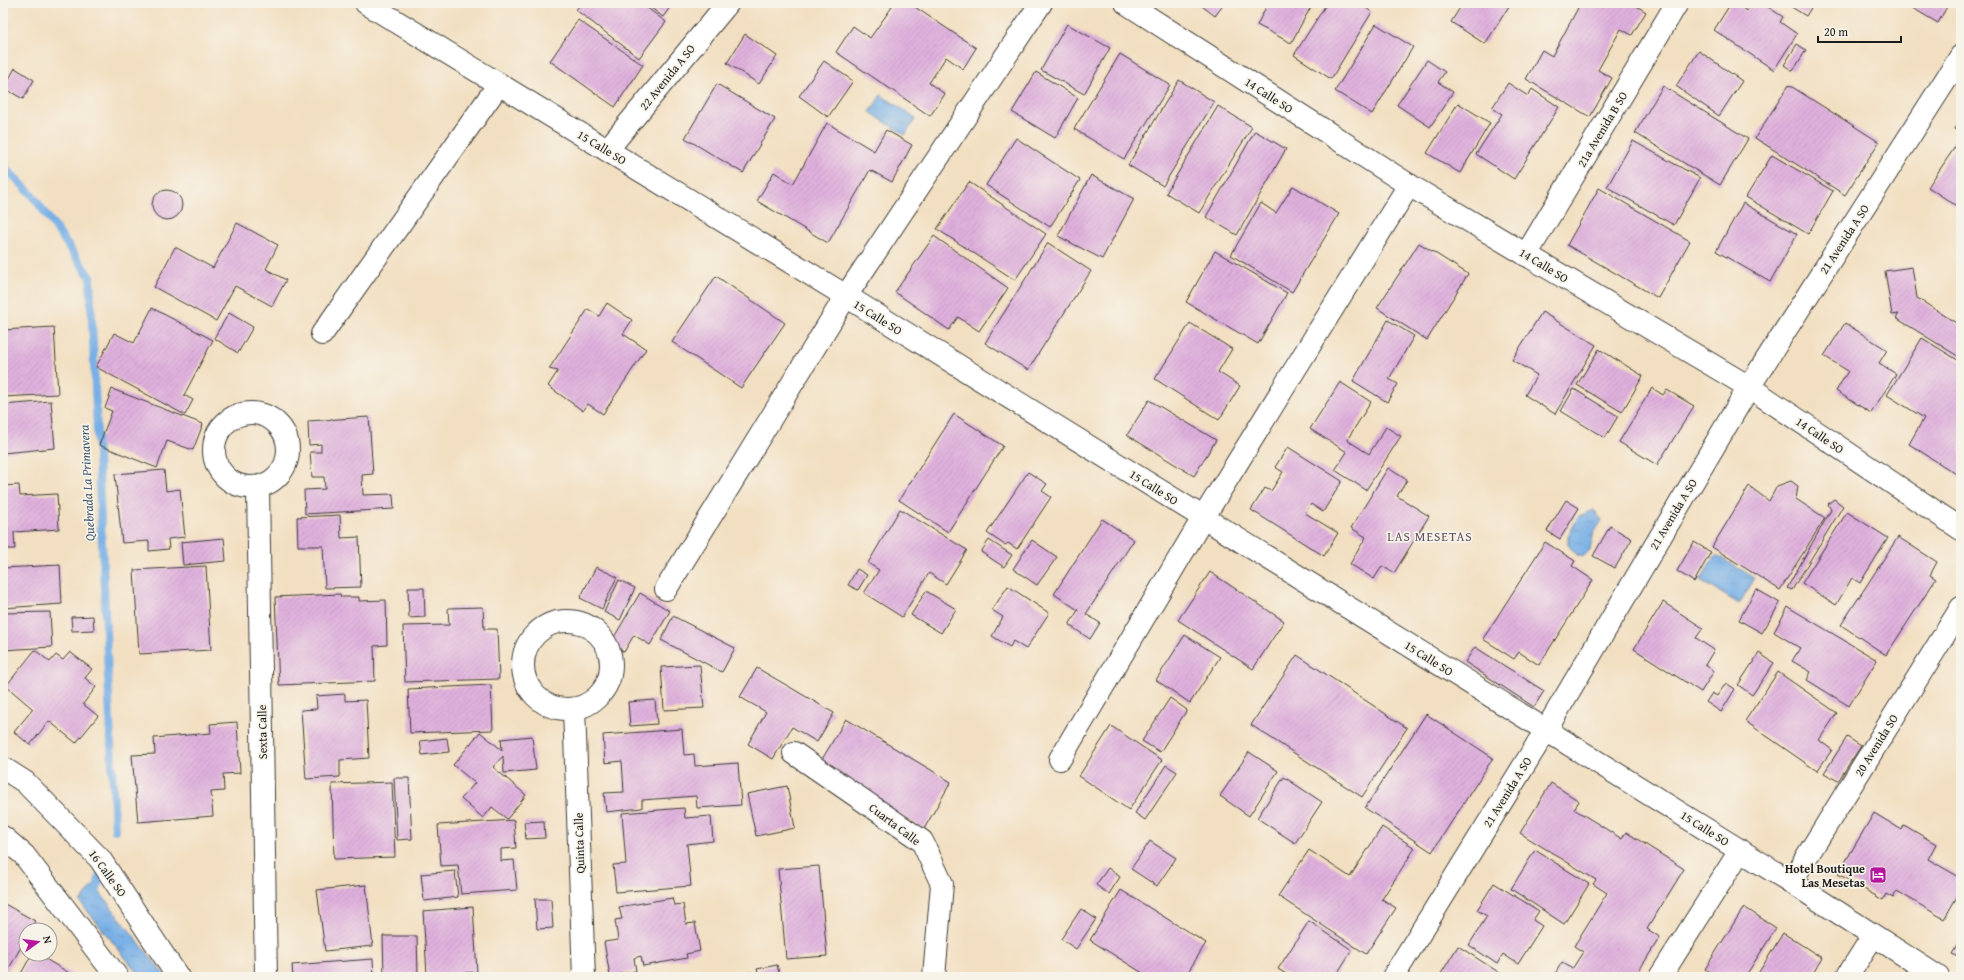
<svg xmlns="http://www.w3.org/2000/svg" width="1964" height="980" viewBox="0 0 1964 980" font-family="'Gentium Book Plus',serif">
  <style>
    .water { fill: url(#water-ripples); stroke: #4a6681 }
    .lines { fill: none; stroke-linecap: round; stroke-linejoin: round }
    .stream { stroke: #77afe6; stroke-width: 8 }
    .building { fill: url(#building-hatch) }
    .minor-casing { stroke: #3c3935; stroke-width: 24 }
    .minor { stroke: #fff; stroke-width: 22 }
    .labels { text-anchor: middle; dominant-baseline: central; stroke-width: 3.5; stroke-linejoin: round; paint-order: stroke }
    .street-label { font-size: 12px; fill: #1c1c1c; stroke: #f7f3e8 }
    .poi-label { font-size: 12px; font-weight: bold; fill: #1c1c1c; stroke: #f7f3e8; text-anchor: end }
    .water-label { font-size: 13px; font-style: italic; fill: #40576d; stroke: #f7f3e8 }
    .neighbourhood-label { font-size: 13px; letter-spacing: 1px; fill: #605060; stroke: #f7f3e8 }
  </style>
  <defs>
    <pattern id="water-ripples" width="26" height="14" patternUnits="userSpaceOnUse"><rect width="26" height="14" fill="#77afe6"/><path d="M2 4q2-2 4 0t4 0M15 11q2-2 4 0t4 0" fill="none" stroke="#618eba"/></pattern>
    <pattern id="building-hatch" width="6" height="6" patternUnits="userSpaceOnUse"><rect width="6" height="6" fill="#dfb0dd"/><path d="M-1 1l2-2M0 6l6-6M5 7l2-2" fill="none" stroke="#bf97bd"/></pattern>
  </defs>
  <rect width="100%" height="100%" fill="#f7f3e8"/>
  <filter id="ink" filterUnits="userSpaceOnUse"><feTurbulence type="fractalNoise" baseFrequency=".025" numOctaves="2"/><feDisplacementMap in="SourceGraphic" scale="8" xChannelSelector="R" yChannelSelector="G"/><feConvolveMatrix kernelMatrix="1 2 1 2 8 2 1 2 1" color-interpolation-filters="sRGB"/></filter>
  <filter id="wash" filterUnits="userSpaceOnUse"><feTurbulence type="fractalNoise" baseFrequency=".012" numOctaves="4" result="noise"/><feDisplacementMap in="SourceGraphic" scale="16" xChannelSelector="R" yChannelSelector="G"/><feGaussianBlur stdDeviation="0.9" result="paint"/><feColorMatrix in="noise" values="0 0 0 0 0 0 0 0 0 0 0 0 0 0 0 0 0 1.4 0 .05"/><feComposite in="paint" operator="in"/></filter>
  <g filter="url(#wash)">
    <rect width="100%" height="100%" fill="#f2dfc1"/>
    <!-- water -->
    <g class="water">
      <polygon points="881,95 916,118 905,135 870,112"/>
      <polygon points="1594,510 1602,521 1594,532 1590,550 1583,557 1577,555 1568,545 1568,536 1579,516"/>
      <polygon points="1716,555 1755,578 1739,604 1700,580"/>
      <polygon points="94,885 166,977 141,977 80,902"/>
    </g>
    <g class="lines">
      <!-- stream -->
      <g class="stream">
        <polyline points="3,165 33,196 90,277 115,830"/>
        <polyline points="95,899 101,869"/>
      </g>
    </g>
    <g id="blocks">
      <!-- building -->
      <g class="building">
        <polygon points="581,3 641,3 666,22 639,58 576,10"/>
        <polygon points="645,3 673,3 663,17"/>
        <polygon points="886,3 909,3 976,48 963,69 946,57 929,83 945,94 930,116 836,52 853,26 870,38 892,7"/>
        <polygon points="1198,3 1225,3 1215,16"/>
        <polygon points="1268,3 1313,3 1291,43 1257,25"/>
        <polygon points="1327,3 1358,3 1372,12 1331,79 1294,55"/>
        <polygon points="1463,3 1511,3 1485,44 1451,22"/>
        <polygon points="1574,3 1632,3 1646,12 1632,35 1621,29 1598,70 1612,78 1590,117 1526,79 1542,50 1552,56 1578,8"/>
        <polygon points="1731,3 1735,3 1747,11 1751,3 1762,3 1783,17 1780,22 1797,34 1774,70 1714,30"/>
        <polygon points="1785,3 1814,3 1806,16"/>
        <polygon points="1904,3 1949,3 1938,23"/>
        <polygon points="578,20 643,65 615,107 550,61"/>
        <polygon points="1067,24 1110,48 1084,94 1041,70"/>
        <polygon points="1376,24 1413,47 1372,114 1335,91"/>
        <polygon points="745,34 777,56 759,84 727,63"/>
        <polygon points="1797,44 1806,50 1793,71 1784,65"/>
        <polygon points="1699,51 1742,81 1719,116 1676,86"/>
        <polygon points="1120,54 1170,85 1124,159 1074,129"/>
        <polygon points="1427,60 1445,72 1438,82 1453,92 1430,127 1397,105"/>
        <polygon points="824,61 853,81 828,117 799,96"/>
        <polygon points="15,68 34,80 23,99 4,88"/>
        <polygon points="1036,72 1078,98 1055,138 1012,112"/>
        <polygon points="1179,80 1214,102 1163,186 1128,165"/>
        <polygon points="1508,83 1528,96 1532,89 1559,107 1514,179 1476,154 1502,114 1492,108"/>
        <polygon points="717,84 775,119 743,173 685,138"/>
        <polygon points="1789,85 1879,142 1845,195 1755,138"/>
        <polygon points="1663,86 1748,139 1720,185 1635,133"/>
        <polygon points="1458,103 1490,123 1460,173 1427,153"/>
        <polygon points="1218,106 1252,127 1199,213 1166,193"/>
        <polygon points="1961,119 1961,133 1955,129"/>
        <polygon points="827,123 874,151 886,130 912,145 892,182 870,170 828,243 757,201 774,172 793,184"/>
        <polygon points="1255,131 1286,149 1237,235 1206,217"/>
        <polygon points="1016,138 1080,180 1050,227 986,185"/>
        <polygon points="1961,138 1961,209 1928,187"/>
        <polygon points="1633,141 1700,178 1674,225 1607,187"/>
        <polygon points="1772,155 1833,191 1808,234 1746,197"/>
        <polygon points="1091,175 1134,199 1102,259 1058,236"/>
        <polygon points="969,182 1046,234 1015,280 937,229"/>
        <polygon points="1293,186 1339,214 1292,292 1231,255 1261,203 1276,213"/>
        <polygon points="1599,188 1690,241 1658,298 1567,245"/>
        <circle cx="167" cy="205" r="15"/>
        <polygon points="1743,203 1797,234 1770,282 1716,251"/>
        <polygon points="237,223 278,245 266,269 286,280 272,306 235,286 216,321 154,287 175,247 213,268"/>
        <polygon points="934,236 1008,288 979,331 958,317 949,330 895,292"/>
        <polygon points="1048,243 1091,271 1028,370 985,343"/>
        <polygon points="1419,243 1468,274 1427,340 1377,308"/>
        <polygon points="1215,251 1287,293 1258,344 1186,302"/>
        <polygon points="1912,267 1917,298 1961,326 1961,358 1896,318 1899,314 1892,315 1885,271"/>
        <polygon points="716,276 785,323 741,388 672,342"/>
        <polygon points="607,303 632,320 623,334 646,349 603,414 588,404 583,411 548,386 558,371 549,369 588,309 599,316"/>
        <polygon points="152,308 213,340 184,395 193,400 185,415 96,367 114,333 134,343"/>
        <polygon points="1542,312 1596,345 1555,414 1525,395 1537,375 1512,360"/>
        <polygon points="229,313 253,327 238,353 214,338"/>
        <polygon points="1388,320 1414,336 1389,379 1398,384 1387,402 1353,381"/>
        <polygon points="1190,323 1232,349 1218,372 1240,386 1219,420 1155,379"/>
        <polygon points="1845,323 1887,350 1879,363 1896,374 1871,413 1836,391 1848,371 1824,356"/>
        <polygon points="54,327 58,394 3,397 3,330"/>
        <polygon points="1922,338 1961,362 1961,477 1909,444 1924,418 1887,395"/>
        <polygon points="1599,349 1643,376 1622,412 1577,385"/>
        <polygon points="1340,382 1371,402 1347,440 1369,454 1386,427 1401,436 1366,490 1335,470 1347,452 1310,429"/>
        <polygon points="1652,388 1663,395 1667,390 1694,406 1657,465 1619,442"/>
        <polygon points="112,389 203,424 193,450 167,441 157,468 99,445 112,411 105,408"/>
        <polygon points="1574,389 1618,416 1605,438 1561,411"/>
        <polygon points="1149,400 1216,440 1194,476 1127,435"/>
        <polygon points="51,401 55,448 3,453 3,405"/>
        <polygon points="954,414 1003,446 948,532 899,500"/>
        <polygon points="369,417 373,474 362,475 363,495 393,494 394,509 305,514 304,490 325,489 324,477 312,477 310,452 321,452 321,444 309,445 308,421"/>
        <polygon points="1288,447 1342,481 1323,512 1311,504 1305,513 1338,533 1324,556 1251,510 1265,488 1271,491 1283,472 1275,467"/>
        <polygon points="3,463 6,479 3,479"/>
        <polygon points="1388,468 1407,480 1397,496 1429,516 1394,573 1382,566 1374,579 1350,564 1366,537 1351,528"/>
        <polygon points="164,470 166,491 180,489 185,537 168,539 169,549 149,551 149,541 122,543 115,474"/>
        <polygon points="1028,472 1047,484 1042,491 1051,497 1017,549 1008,543 1005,545 987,533"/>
        <polygon points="1791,481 1798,486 1796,499 1825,518 1780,590 1712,547 1749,486 1769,501 1777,486"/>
        <polygon points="19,485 20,496 57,494 59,529 14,532 15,549 3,549 3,486"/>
        <polygon points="1834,499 1843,506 1792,590 1787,588 1831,510 1828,504"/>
        <polygon points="1566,500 1579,508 1560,539 1547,531"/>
        <polygon points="900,509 967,550 946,584 929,573 902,617 864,593 879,570 868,563"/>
        <polygon points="1847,512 1888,538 1860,583 1852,578 1836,605 1802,583"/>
        <polygon points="340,515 341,538 359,537 361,587 325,588 323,546 298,546 297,517"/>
        <polygon points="1102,519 1134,540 1086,614 1100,623 1090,639 1069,625 1078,610 1054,594"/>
        <polygon points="1610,526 1632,539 1615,568 1593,556"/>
        <polygon points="1898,537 1937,562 1930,575 1936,579 1886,655 1841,625"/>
        <polygon points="224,538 226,561 183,565 181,542"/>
        <polygon points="989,540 1012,555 1004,567 981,552"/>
        <polygon points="1032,540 1057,557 1037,585 1013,569"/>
        <polygon points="1545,542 1575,561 1572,566 1593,580 1539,665 1519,652 1514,659 1483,639"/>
        <polygon points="1694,542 1711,552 1694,582 1677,571"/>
        <polygon points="60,565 62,604 3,608 3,568"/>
        <polygon points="206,566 211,650 139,654 134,570"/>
        <polygon points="596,567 617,577 602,609 580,598"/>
        <polygon points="857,569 867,575 858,590 848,585"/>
        <polygon points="1210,572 1284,621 1253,669 1178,620"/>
        <polygon points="619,580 635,588 620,620 604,612"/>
        <polygon points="1008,586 1049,613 1026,649 1013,641 1010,647 992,636 1003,617 992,610"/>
        <polygon points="408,588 424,588 425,617 409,618"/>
        <polygon points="1756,589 1780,603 1762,633 1739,620"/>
        <polygon points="926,591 956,609 941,633 911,615"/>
        <polygon points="640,593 670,611 650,645 634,635 624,652 610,644"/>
        <polygon points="340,594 341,597 359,597 359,601 386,600 387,645 374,646 375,681 279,685 275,597"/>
        <polygon points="1663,602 1703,628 1696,638 1714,650 1705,665 1714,671 1701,692 1634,649"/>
        <polygon points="483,607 484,629 497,629 499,679 405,682 403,626 449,625 448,608"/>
        <polygon points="1788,607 1877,660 1849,706 1807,680 1811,672 1792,661 1800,648 1774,632"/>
        <polygon points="50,612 52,647 3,650 3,613"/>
        <polygon points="93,616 94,630 72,631 71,617"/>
        <polygon points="673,616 735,648 722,672 661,640"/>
        <polygon points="1185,635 1220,657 1190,703 1156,680"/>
        <polygon points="1475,647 1544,691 1534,707 1465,662"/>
        <polygon points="35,650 50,662 56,655 63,660 70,652 92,669 85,678 96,687 83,704 98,716 76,743 49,721 30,745 14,732 33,709 6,686"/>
        <polygon points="1759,653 1774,663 1752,695 1738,685"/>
        <polygon points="1297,655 1407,728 1362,797 1251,725"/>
        <polygon points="700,665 704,708 664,710 661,667"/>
        <polygon points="757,668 834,713 817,742 792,727 773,759 748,744 766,712 740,697"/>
        <polygon points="1778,672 1837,713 1819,740 1832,750 1817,771 1745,721"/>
        <polygon points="1726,683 1735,689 1721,712 1706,702 1712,693 1717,696"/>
        <polygon points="491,685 493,730 410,733 408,689"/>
        <polygon points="345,694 345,701 366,700 369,758 340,760 340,777 306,779 301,710 317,709 316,696"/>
        <polygon points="1170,698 1187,710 1160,752 1142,741"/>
        <polygon points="655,700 657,724 630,726 628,702"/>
        <polygon points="1426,714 1493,758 1432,852 1365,808"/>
        <polygon points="846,719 951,782 924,829 818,766"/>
        <polygon points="237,722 240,773 223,774 224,791 211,792 213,816 138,822 132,755 155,754 154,738 211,733 210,724"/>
        <polygon points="1111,726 1162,760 1129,810 1079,776"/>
        <polygon points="682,729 684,755 694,754 695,766 738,763 741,805 697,808 696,796 642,800 642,808 606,812 604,793 624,792 622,761 605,763 603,735"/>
        <polygon points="480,732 502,750 501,739 532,736 536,770 504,773 503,756 493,767 526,795 507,819 492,807 483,818 461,799 475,783 453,765"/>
        <polygon points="1847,737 1861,746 1838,781 1824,773"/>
        <polygon points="447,738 449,752 422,755 420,741"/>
        <polygon points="1249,752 1278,771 1249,816 1220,796"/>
        <polygon points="1166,765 1177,772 1145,820 1135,813"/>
        <polygon points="1284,777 1322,802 1295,843 1257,818"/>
        <polygon points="394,778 409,778 412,839 397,840"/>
        <polygon points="392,782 395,857 334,859 332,784"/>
        <polygon points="1551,783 1579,801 1574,809 1622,839 1626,832 1684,869 1647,929 1660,937 1635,977 1553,977 1562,962 1572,969 1583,952 1574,946 1607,893 1593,884 1596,880 1520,833"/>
        <polygon points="787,786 795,828 756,836 747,794"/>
        <polygon points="684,808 685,818 711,816 713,841 687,844 691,886 616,892 613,865 626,864 622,813"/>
        <polygon points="1874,813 1902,830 1904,825 1936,844 1928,859 1961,878 1961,890 1944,919 1897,891 1893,898 1886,894 1883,900 1838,874"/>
        <polygon points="514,820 516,848 501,849 501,861 514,860 517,890 461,894 458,865 441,866 438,825"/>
        <polygon points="544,821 545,838 526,839 524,822"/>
        <polygon points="1382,827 1415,848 1382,899 1396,908 1366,954 1278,896 1309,850 1350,877"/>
        <polygon points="1150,841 1176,858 1157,886 1131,869"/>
        <polygon points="1535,850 1589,884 1564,924 1511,889"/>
        <polygon points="819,866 827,956 786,959 778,869"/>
        <polygon points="1108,868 1120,877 1109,894 1096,885"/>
        <polygon points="455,871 458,897 424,901 421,874"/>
        <polygon points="1494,883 1539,911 1533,920 1542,926 1518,964 1503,954 1497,964 1469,945 1487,916 1477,910"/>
        <polygon points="366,885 373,946 325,951 317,890"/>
        <polygon points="1121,890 1206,943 1185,977 1149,977 1090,940"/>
        <polygon points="672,898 674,905 683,904 686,924 695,923 700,951 686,954 687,958 643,966 641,956 634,958 636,971 610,976 604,942 618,940 615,920 622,919 619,907"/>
        <polygon points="535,899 551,899 553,928 537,929"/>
        <polygon points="3,903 35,921 30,930 26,930 26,938 7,972 3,970"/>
        <polygon points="473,907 477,972 427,975 423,911"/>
        <polygon points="1744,907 1776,928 1745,977 1717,977 1705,969"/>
        <polygon points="1081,909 1096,919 1076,949 1061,939"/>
        <polygon points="1309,921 1352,950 1335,977 1291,977 1278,969"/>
        <polygon points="1783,933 1822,958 1811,977 1756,977"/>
        <polygon points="383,936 417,936 418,975 384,976"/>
        <polygon points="1961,939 1961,959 1952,954"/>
        <polygon points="1458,946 1506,977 1439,977"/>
        <polygon points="32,954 37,954 76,977 19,977"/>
        <polygon points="373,959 374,977 293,977 292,965"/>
        <polygon points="777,965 780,977 759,977 757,969"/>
        <polygon points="752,972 753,977 717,977 717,975"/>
        <polygon points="713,973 713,977 676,977 676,976"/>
      </g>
    </g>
  </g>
  <g filter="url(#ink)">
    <use href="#blocks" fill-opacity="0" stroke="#3c3935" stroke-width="1"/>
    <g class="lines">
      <!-- minor casing -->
      <g class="minor-casing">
        <g id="minor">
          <polyline points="366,3 846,296 1791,882 1938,977"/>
          <polyline points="1126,3 1409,185 1749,387 1961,529"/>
          <polyline points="607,150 728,3"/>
          <polyline points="1526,255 1677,3"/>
          <polyline points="322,334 499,84"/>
          <circle cx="251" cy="450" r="37"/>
          <polyline points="258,487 266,977"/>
          <polyline points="666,589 846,296 1041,3"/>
          <circle cx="567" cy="665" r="44"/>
          <polyline points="574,709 584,977"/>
          <polyline points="794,753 922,841 942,884 934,977"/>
          <polyline points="1060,759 1203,518 1409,185"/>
          <polyline points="3,768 25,782 100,859 178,977"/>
          <polyline points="3,837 24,855 117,977"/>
          <polyline points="1791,882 1961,608"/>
          <polyline points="1393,977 1546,730 1749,387 1961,56"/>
          <polyline points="1660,977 1740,851"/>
          <polyline points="1847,977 1873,936"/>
        </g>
      </g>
      <!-- minor -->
      <use href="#minor" class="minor"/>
    </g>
  </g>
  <!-- icons -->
  <defs>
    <g id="hotel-square" transform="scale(0.9)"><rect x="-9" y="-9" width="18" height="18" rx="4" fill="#b5179e" stroke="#f7f3e8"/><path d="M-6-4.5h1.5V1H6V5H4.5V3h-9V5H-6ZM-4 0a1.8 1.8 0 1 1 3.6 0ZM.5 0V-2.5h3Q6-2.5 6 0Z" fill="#fff"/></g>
  </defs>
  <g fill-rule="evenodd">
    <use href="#hotel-square" x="1878" y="875"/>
  </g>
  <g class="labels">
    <!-- street labels -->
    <g class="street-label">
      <text transform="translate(667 77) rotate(-51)">22 Avenida A SO</text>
      <text transform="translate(1269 95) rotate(33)">14 Calle SO</text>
      <text transform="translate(1602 129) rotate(-59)">21a Avenida B SO</text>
      <text transform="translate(602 147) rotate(31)">15 Calle SO</text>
      <text transform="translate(1844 239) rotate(-57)">21 Avenida A SO</text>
      <text transform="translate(1544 265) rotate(31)">14 Calle SO</text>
      <text transform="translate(878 317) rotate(32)">15 Calle SO</text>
      <text transform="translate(1820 435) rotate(34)">14 Calle SO</text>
      <text transform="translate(1154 487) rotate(32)">15 Calle SO</text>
      <text transform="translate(1673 514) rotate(-59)">21 Avenida A SO</text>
      <text transform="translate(1429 658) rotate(32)">15 Calle SO</text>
      <text transform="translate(262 732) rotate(-91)">Sexta Calle</text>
      <text transform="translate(1876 745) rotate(-58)">20 Avenida SO</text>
      <text transform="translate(1507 792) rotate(-58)">21 Avenida A SO</text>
      <text transform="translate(895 824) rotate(37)">Cuarta Calle</text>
      <text transform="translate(1705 828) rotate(32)">15 Calle SO</text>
      <text transform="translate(579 843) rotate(-92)">Quinta Calle</text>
      <text transform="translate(108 873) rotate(54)">16 Calle SO</text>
    </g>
    <!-- poi labels -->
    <g class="poi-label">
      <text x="1865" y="868">Hotel Boutique<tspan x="1865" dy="14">Las Mesetas</tspan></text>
    </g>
    <!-- water labels -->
    <g class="water-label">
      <text transform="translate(87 483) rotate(-93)">Quebrada La Primavera</text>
    </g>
    <!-- neighbourhood labels -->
    <g class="neighbourhood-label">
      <text x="1430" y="536">LAS MESETAS</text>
    </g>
  </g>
  <!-- margin -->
  <rect width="1964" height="980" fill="none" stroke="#f7f3e8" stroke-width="16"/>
  <!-- north arrow -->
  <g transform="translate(38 942) rotate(76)"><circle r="19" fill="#f7f3e8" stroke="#9f9d96"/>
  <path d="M0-3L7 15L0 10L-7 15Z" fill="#b5179e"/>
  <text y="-6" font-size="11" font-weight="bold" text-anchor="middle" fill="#1c1c1c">N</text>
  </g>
  <!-- scale -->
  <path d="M1818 36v6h83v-6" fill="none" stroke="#1c1c1c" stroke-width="2"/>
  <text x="1824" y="36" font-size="12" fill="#1c1c1c" stroke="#f7f3e8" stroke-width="3" paint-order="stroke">20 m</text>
</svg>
